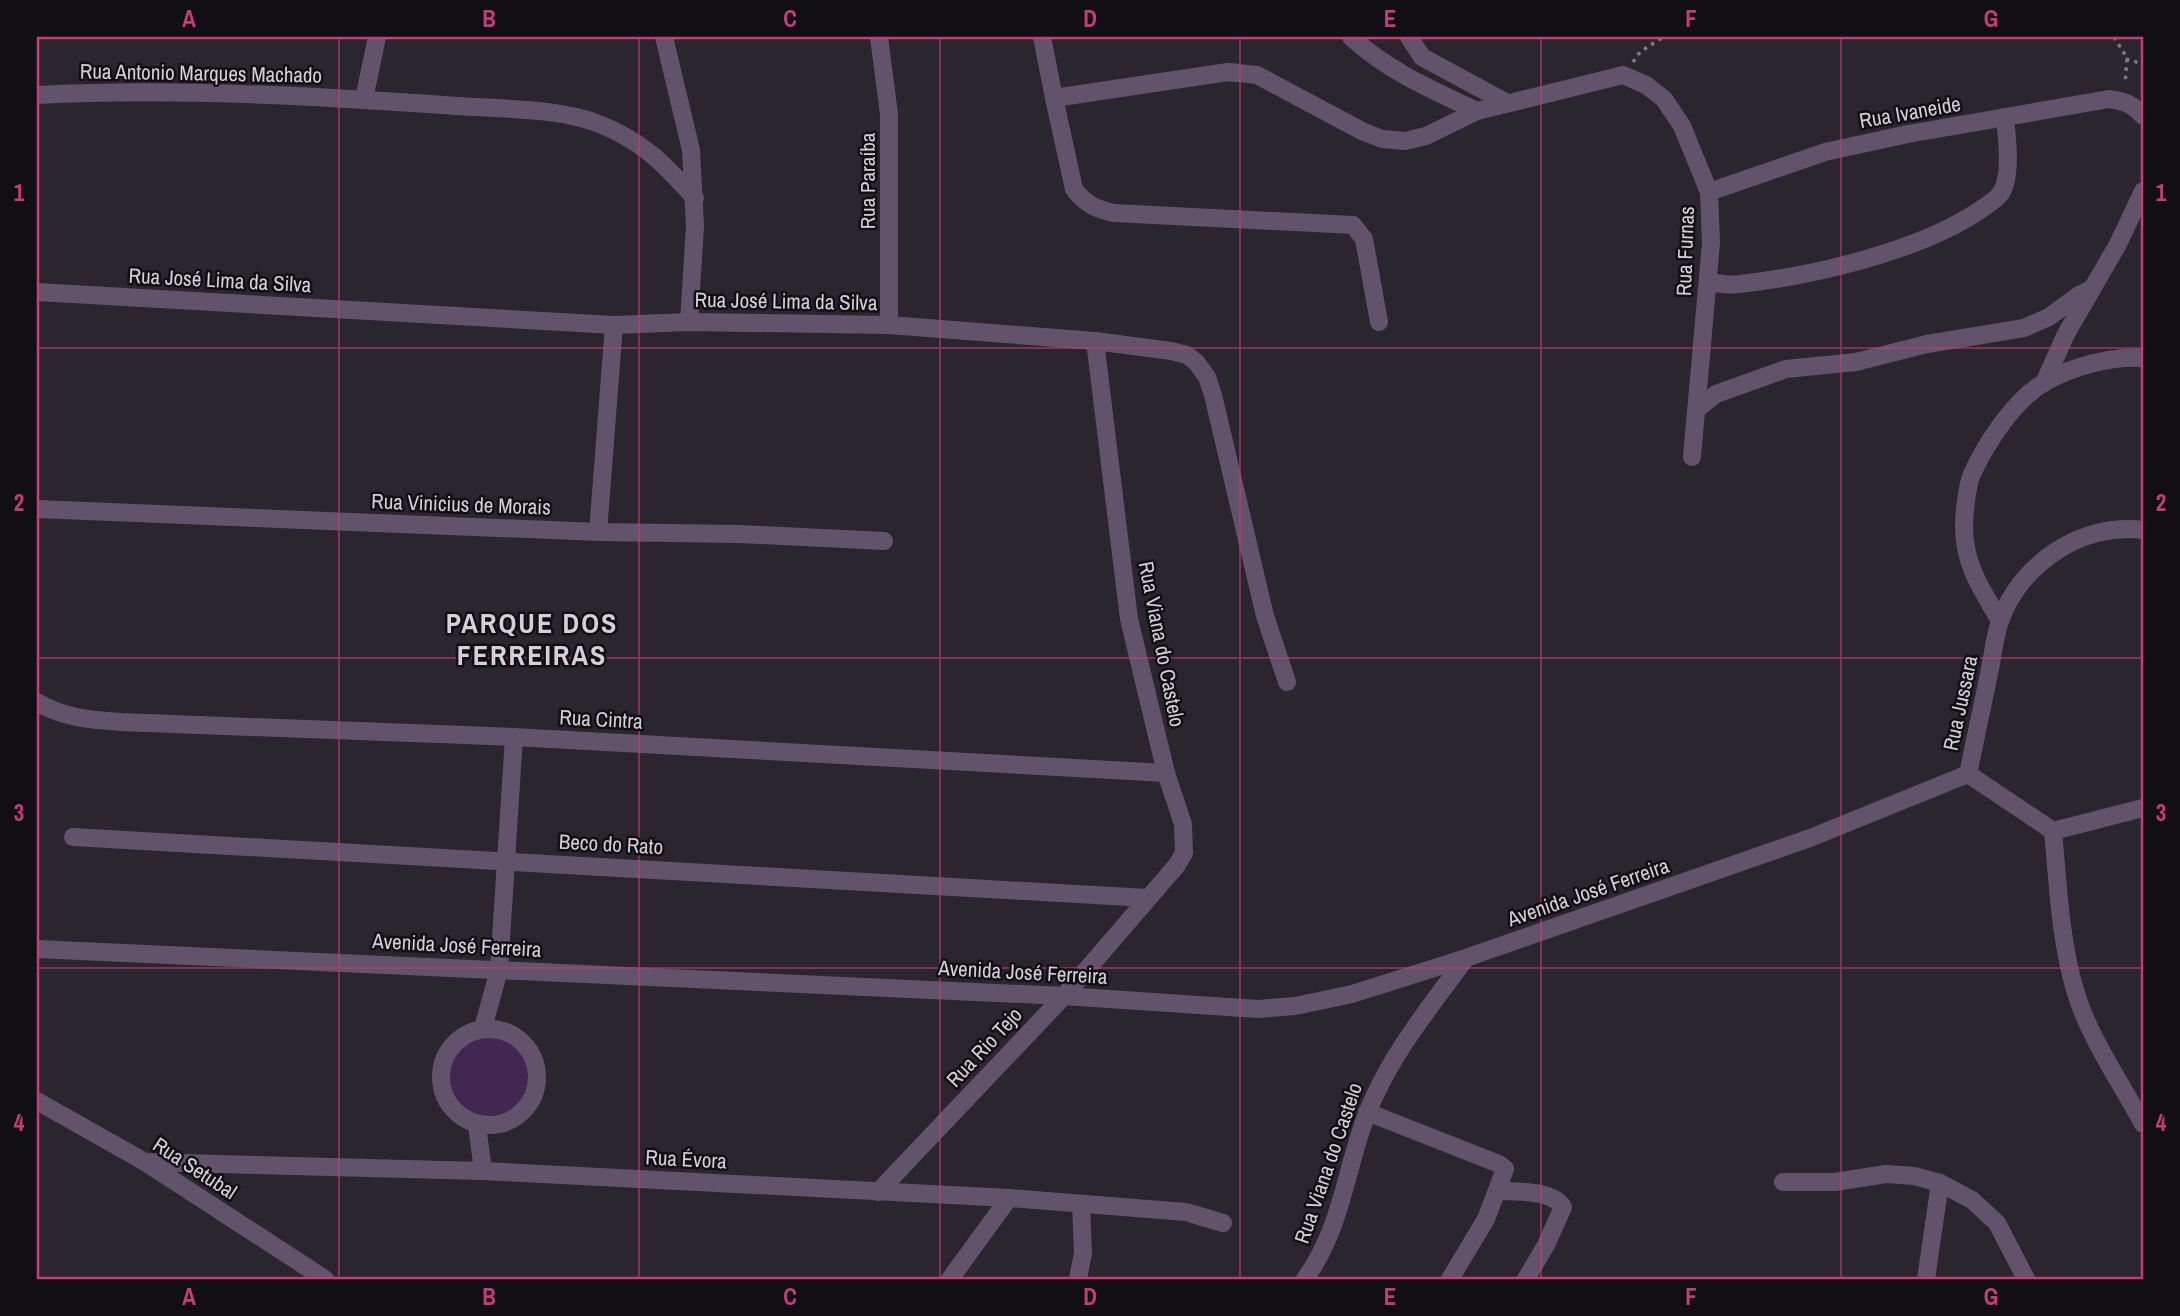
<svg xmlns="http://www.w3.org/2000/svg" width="2180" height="1316" viewBox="0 0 2180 1316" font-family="'Archivo Narrow',sans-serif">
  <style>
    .green { fill: #432651 }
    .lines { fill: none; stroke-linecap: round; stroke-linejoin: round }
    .path { stroke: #7f7a81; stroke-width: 3.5; stroke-dasharray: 3.5 5; stroke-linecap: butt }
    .minor { stroke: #63526c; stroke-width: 18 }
    .grid { fill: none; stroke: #c63d74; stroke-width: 2; stroke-opacity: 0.55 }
    .labels { text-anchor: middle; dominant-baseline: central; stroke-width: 5; stroke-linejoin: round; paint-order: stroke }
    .street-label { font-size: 21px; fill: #d4d0d6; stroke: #120f14 }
    .district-label { font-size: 28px; font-weight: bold; letter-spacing: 2px; fill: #d4d0d6; stroke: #120f14 }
    .neatline { fill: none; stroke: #c63d74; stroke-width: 2.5 }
    .grid-label { font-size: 23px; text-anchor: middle; font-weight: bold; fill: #c63d74 }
  </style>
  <rect width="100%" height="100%" fill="#2b252e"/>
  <!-- green -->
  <circle class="green" cx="488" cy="1078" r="42"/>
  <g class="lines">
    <!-- path -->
    <g class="path">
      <polyline points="2114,37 2127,58 2125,84"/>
      <polyline points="2126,59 2143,64"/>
      <polyline points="1633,62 1640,52 1663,37"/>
    </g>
    <!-- minor -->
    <g class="minor">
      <polyline points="664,37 691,150 695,226 689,322"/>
      <polyline points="879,37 889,114 889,325"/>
      <polyline points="1042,37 1054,98 1228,72 1257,75 1362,131 1382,139 1405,141 1426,136 1477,111 1623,75 1646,85 1664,99 1682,126 1709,192 1711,243 1692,457"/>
      <path d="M1351 37C1388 71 1432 90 1477 111"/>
      <polyline points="1409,37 1422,57 1507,103"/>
      <path d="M37 95C176 88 318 96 457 106 501 109 559 108 599 124 643 141 665 165 695 198"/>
      <path d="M1054 98 1074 189C1085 204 1096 209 1114 213L1353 225 1364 239 1379 322"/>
      <polyline points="364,99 377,37"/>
      <path d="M1709 192 1825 152 1908 134 2109 99C2124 101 2133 104 2143 116"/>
      <path d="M1708 282C1718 283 1730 286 1740 284 1813 276 1920 251 1980 210 1987 205 1996 200 2001 193 2012 176 2007 137 2005 118"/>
      <polyline points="37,292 614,325 689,322 889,325 1095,341 1171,351 1187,355 1196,362 1207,377 1213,395 1265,616 1287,682"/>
      <polyline points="2044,383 2066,334 2118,244 2143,191"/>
      <polyline points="1697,409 1716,394 1786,369 1856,362 1927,344 2024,328 2049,317 2079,295 2092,289"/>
      <polyline points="37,509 598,532 740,534 884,541"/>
      <path d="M2143 530C2082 522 2020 564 2000 621 1995 636 1993 653 1990 669 1983 704 1975 739 1968 774L2053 831C2058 884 2060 939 2075 990 2089 1038 2120 1081 2143 1124"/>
      <polyline points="598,532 614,325"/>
      <path d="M2000 621C1982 590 1964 565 1964 527 1964 515 1967 485 1972 474 1986 443 2015 399 2045 382 2074 366 2111 356 2143 358"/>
      <path d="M37 702C63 718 91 720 121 722L514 737 1166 773"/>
      <polyline points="2053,831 2143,808"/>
      <polyline points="73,837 1147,898"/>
      <polyline points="37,949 1064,996 1258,1009 1295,1006 1352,994 1466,958 1810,838 1968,774"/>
      <polyline points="483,1028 499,970 514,737"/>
      <circle cx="489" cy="1077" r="48"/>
      <polyline points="37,1101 145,1162 325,1279"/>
      <polyline points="1367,1112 1499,1164 1505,1169 1486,1219 1450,1279"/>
      <polyline points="477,1125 483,1171"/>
      <polyline points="145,1162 483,1171 1009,1198 1186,1212 1223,1223"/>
      <polyline points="1783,1182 1835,1182 1886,1174 1914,1176 1940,1183 1972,1200 1997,1223 2026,1279"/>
      <path d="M1497 1191C1516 1192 1551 1189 1563 1207L1546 1245 1526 1279"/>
      <polyline points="878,1192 1064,996 1177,865 1184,853 1183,824 1166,773 1129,619 1095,341"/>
      <polyline points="950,1279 1009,1198"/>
      <polyline points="1078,1279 1083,1253 1081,1204"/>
      <path d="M1305 1279C1343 1226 1345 1169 1368 1111 1391 1054 1430 1007 1466 958"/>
      <polyline points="1926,1279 1940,1183"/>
    </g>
  </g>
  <!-- grid -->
  <path class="grid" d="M339 37V1279M639 37V1279M940 37V1279M1240 37V1279M1541 37V1279M1841 37V1279M37 348H2143M37 658H2143M37 968H2143"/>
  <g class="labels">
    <!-- street labels -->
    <g class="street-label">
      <text transform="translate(201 73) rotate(1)">Rua Antonio Marques Machado</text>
      <text transform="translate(1910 112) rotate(-10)">Rua Ivaneide</text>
      <text transform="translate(867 181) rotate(-90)">Rua Paraíba</text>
      <text transform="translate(1685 251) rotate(-88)">Rua Furnas</text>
      <text transform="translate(220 280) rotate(3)">Rua José Lima da Silva</text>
      <text transform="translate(786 301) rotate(1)">Rua José Lima da Silva</text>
      <text transform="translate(461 504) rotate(2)">Rua Vinicius de Morais</text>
      <text transform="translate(1162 644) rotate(79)">Rua Viana do Castelo</text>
      <text transform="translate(1960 703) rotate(-78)">Rua Jussara</text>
      <text transform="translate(601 719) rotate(3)">Rua Cintra</text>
      <text transform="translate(611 844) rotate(3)">Beco do Rato</text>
      <text transform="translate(1588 892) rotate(-19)">Avenida José Ferreira</text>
      <text transform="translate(457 945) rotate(3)">Avenida José Ferreira</text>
      <text transform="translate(1023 972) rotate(3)">Avenida José Ferreira</text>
      <text transform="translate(984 1047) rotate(-47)">Rua Rio Tejo</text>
      <text transform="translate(686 1159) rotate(3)">Rua Évora</text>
      <text transform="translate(1328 1163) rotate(-71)">Rua Viana do Castelo</text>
      <text transform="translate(195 1168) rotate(33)">Rua Setubal</text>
    </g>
    <!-- district labels -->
    <g class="district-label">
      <text x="532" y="623">PARQUE DOS<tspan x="532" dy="32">FERREIRAS</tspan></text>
    </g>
  </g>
  <!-- border -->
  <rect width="2180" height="1316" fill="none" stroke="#120f14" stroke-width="77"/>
  <rect x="38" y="38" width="2104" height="1240" class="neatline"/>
  <g class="grid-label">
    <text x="189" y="27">A</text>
    <text x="489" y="27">B</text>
    <text x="790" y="27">C</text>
    <text x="1090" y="27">D</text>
    <text x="1390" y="27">E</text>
    <text x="1691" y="27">F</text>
    <text x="1991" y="27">G</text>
    <text x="19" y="201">1</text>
    <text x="2161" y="201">1</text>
    <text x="19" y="511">2</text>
    <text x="2161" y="511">2</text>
    <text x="19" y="821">3</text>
    <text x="2161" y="821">3</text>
    <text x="19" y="1131">4</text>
    <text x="2161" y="1131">4</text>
    <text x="189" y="1305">A</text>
    <text x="489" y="1305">B</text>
    <text x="790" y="1305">C</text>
    <text x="1090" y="1305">D</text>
    <text x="1390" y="1305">E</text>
    <text x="1691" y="1305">F</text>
    <text x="1991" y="1305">G</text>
  </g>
</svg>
